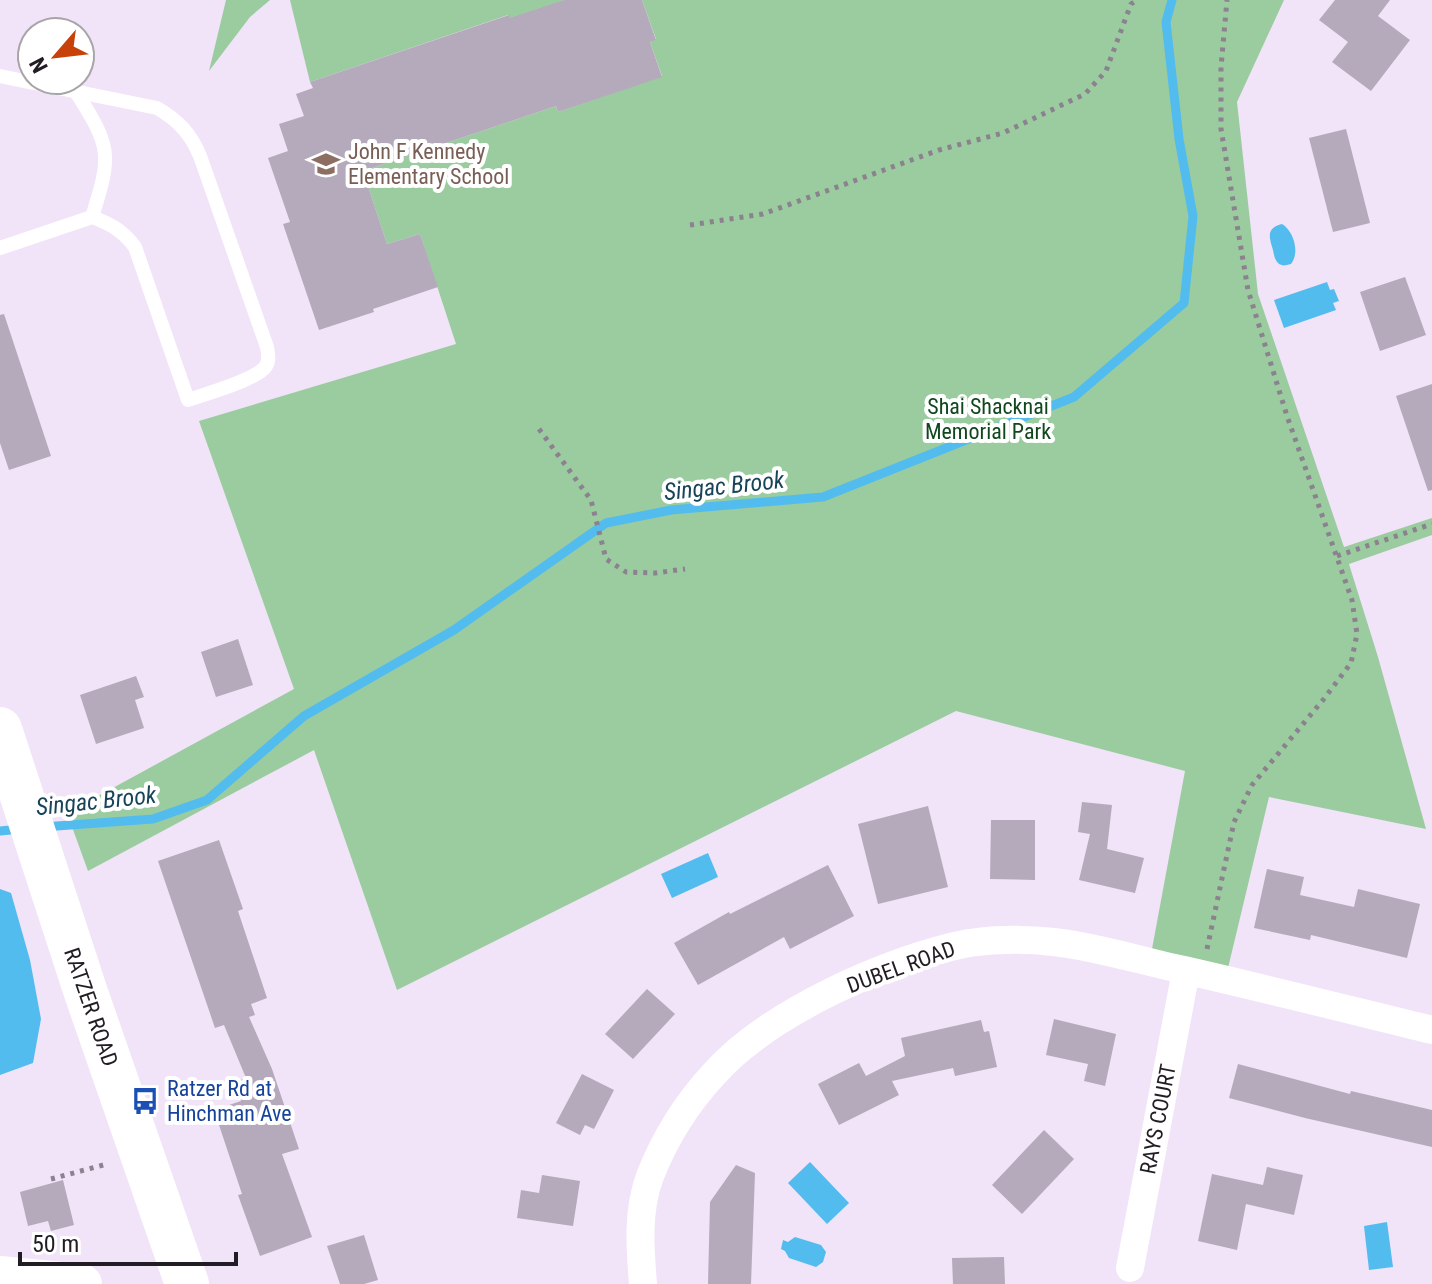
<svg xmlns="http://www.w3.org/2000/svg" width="1432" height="1284" viewBox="0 0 1432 1284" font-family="'Roboto Condensed',sans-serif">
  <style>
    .green { fill: #9acc9f }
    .water { fill: #53bcee }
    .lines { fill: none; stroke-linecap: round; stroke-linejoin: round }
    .stream { stroke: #53bcee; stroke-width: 9 }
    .building { fill: #b5a9bc }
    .path { stroke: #8b818f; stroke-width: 5; stroke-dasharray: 4 6; stroke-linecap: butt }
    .lane { stroke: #fff; stroke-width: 14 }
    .street { stroke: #fff; stroke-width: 28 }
    .secondary { stroke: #fff; stroke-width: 40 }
    .primary { stroke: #fff; stroke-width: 44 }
    .labels { text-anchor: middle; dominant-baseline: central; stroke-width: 8; stroke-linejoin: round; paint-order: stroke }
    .education-label { font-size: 22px; fill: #785e54; stroke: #fff; text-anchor: start }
    .park-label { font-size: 22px; fill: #10471d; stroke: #fff }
    .street-label { font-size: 22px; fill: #221d24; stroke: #fff }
    .transit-label { font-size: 22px; fill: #164399; stroke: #fff; text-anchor: start }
    .water-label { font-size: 24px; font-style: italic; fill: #174459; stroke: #fff }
  </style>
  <rect width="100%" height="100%" fill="#f1e3f8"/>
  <!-- green -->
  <g class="green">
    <polygon points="226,0 270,0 250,17 209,71"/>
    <polygon points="290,0 564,0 511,23 508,15 310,82"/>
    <polygon points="642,0 1284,0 1237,102 1258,294 1344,547 1432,518 1432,535 1349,564 1378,657 1426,829 1269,797 1228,968 1152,949 1185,771 956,711 397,990 314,750 88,871 67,813 294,689 199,421 456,344 420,234 387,244 363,171 556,106 558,112 662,76 650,42 656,39"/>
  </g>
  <!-- water -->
  <g class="water">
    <path d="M1282 224C1294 231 1300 253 1291 264 1285 265 1283 267 1278 263 1274 259 1274 254 1273 250 1269 237 1266 228 1282 224Z"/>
    <polygon points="1327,282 1330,290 1334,289 1339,301 1333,303 1336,310 1284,328 1274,300"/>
    <polygon points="708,853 718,877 672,898 661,874"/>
    <polygon points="0,889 11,893 30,960 41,1019 33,1063 0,1075"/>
    <polygon points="810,1162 849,1203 827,1224 788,1183"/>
    <polygon points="1387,1222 1393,1267 1369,1270 1364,1226"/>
    <polygon points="795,1237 821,1245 826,1252 823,1262 816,1267 789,1258 785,1251 781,1249 783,1240 788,1242"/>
  </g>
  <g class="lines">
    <!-- stream -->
    <g class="stream">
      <polyline points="43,827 153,819 207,800 304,716 454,630 606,523 671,510 823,497 1074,397 1184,303 1193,216 1179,139 1166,22 1172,0"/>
      <polyline points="0,831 21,829"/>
    </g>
  </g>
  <!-- building -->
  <g class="building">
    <polygon points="564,0 642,0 656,40 650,42 662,77 558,112 556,106 363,171 387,244 420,234 438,287 373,309 374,312 319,330 283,224 290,222 268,158 288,151 279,124 304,116 296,94 313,88 310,82 509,15 510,18"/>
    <polygon points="1335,0 1390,0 1378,16 1410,40 1371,91 1332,62 1348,42 1319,20"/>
    <polygon points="1346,129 1370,223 1333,232 1309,138"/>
    <polygon points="1405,277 1426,335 1380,351 1360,292"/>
    <polygon points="4,314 51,456 9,470 0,443 0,315"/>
    <polygon points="1432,384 1432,490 1428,491 1396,396"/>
    <polygon points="238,639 253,685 216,697 201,652"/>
    <polygon points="136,676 144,697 135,700 144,728 96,744 80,695"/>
    <polygon points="1082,802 1112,805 1107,849 1144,858 1135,893 1079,880 1090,834 1078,832"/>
    <polygon points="928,806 948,887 878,904 858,824"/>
    <polygon points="991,820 1035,820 1035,880 990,879"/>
    <polygon points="219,840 243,909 238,911 267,998 251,1004 255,1015 249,1017 272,1069 299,1149 282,1154 312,1237 260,1256 238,1195 242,1194 214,1110 241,1101 235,1082 246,1078 224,1025 215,1028 158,861"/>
    <polygon points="828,865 854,916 790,949 784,937 698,985 674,943 729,912 730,914"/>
    <polygon points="1267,869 1304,877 1300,895 1354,907 1358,889 1420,904 1407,958 1311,935 1310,940 1254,928"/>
    <polygon points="647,989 675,1014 633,1059 605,1034"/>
    <polygon points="1054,1019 1116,1034 1105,1086 1084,1081 1088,1064 1046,1055"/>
    <polygon points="981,1020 984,1032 989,1031 997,1067 955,1076 953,1068 892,1081 899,1095 839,1125 818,1084 859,1063 866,1076 905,1056 901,1038"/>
    <polygon points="1238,1064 1350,1094 1351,1091 1432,1110 1432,1147 1305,1118 1229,1098"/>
    <polygon points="582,1074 614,1090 594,1129 585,1125 580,1135 556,1123"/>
    <polygon points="1044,1130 1074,1159 1022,1214 992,1185"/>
    <polygon points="736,1165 755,1173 751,1284 708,1284 710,1202"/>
    <polygon points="1267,1167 1303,1175 1294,1215 1246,1204 1237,1250 1198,1241 1212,1174 1263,1185"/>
    <polygon points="542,1175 580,1181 573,1226 517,1218 521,1190 539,1193"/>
    <polygon points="63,1180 74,1225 51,1231 48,1221 28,1226 20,1192"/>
    <polygon points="364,1235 378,1280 364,1284 340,1284 327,1246"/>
    <polygon points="1004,1257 1005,1284 953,1284 952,1258"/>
  </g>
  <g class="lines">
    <!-- path -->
    <g class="path">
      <polyline points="690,225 763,214 939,150 1003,133 1085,94 1106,71 1131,4 1137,0"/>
      <polyline points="539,429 591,500 606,559 626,572 655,573 685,569"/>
      <polyline points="1337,556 1432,524"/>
      <polyline points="1207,949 1234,822 1252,785 1323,700 1351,663 1357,634 1352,600 1287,416 1248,290 1221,129 1221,67 1227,0"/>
      <polyline points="51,1179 107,1164"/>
    </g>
    <!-- lane -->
    <g class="lane">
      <path d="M0 76 157 108C178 120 191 134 200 156L267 347C268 354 270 360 266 366 257 380 205 394 188 400L135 247C123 231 111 224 92 217L0 248"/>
      <path d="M76 92C111 147 112 154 92 217"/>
    </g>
    <!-- street -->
    <g class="street">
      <polyline points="1130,1268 1186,971"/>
      <path d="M643 1284C640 1248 637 1211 650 1176 665 1138 686 1104 714 1074 768 1013 890 958 969 943 996 939 1028 939 1054 942 1098 947 1141 961 1184 970 1267 989 1350 1010 1432 1030"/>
    </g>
    <!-- secondary -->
    <polyline class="secondary" points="0,1276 82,1284"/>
    <!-- primary -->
    <polyline class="primary" points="0,729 85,990 187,1284"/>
  </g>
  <!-- icons -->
  <defs>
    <g id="school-bare" transform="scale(2.16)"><path d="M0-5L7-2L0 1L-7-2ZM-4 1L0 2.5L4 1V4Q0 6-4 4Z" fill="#8d6e63" stroke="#fff" stroke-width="2.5" paint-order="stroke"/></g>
    <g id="bus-bare" transform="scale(2.16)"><path d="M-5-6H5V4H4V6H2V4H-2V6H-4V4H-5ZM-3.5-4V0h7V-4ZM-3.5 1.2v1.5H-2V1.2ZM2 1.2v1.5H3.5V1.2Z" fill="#1a4fb4" stroke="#fff" stroke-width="2.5" paint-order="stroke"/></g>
  </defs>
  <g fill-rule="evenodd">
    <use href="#school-bare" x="326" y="164"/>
    <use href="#bus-bare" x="145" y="1101"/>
  </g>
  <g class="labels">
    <!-- education labels -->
    <g class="education-label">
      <text x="348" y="151">John F Kennedy<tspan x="348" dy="25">Elementary School</tspan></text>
    </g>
    <!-- park labels -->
    <g class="park-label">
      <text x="988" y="406">Shai Shacknai<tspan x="988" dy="25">Memorial Park</tspan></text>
    </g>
    <!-- street labels -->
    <g class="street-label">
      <text transform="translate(901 967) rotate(-20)">DUBEL ROAD</text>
      <text transform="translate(91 1007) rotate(71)">RATZER ROAD</text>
      <text transform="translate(1158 1119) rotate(-79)">RAYS COURT</text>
    </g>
    <!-- transit labels -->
    <g class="transit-label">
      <text x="167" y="1088">Ratzer Rd at<tspan x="167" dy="25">Hinchman Ave</tspan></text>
    </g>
    <!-- water labels -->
    <g class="water-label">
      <text transform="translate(724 486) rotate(-6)">Singac Brook</text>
      <text transform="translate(96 801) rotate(-6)">Singac Brook</text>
    </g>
  </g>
  <!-- north arrow -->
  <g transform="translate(56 56) rotate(242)"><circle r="38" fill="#ffffff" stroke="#a7a5a7" stroke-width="2"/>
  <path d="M0-6L14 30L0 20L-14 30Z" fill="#c8410b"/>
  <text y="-12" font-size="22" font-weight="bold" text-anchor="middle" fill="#221d24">N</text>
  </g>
  <!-- scale -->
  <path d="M20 1252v12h216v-12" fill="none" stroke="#221d24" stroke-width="4"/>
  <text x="32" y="1252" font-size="24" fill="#221d24" stroke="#ffffff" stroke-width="6" paint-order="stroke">50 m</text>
</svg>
